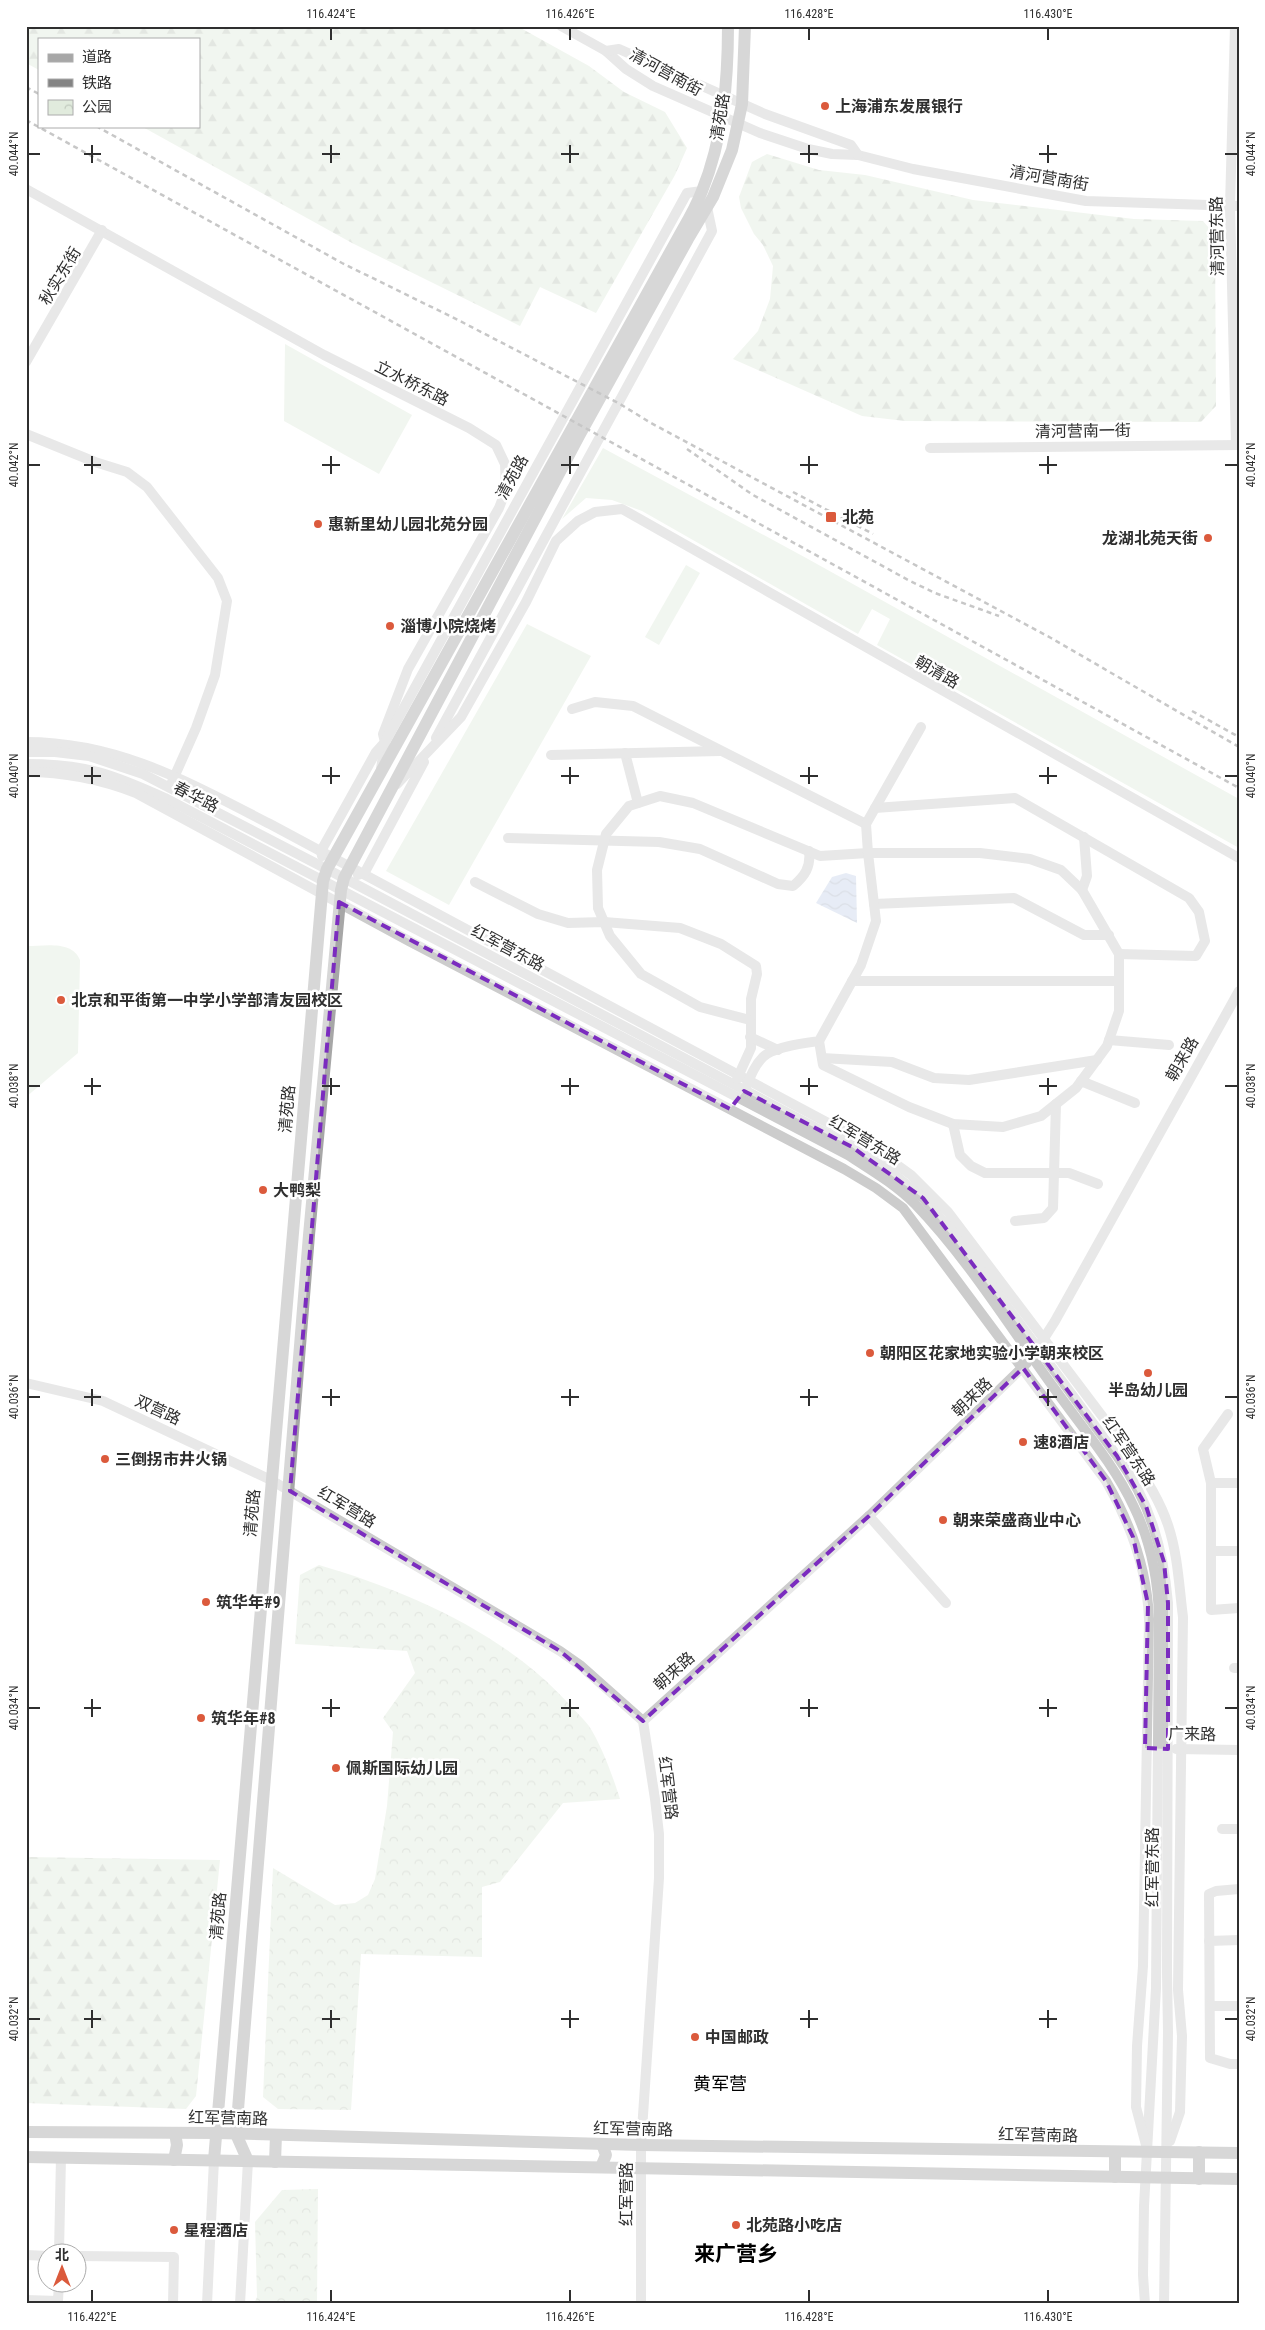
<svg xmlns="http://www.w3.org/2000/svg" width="1265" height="2330" viewBox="0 0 1265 2330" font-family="'Roboto Condensed','Noto Sans SC',sans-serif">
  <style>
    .grass { fill: #e1ebdd }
    .forest { fill: url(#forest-firs) }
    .park { fill: url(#park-crowns) }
    .water { fill: url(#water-waves) }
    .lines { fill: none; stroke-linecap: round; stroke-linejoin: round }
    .minor { stroke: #ccc; stroke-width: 10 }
    .major { stroke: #a7a7a7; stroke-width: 12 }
    .rail { stroke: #848484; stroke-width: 2.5; stroke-dasharray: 5 4; stroke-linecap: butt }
    .marked { fill: none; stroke: #7b2cbf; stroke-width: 4; stroke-dasharray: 10 6; stroke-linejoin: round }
    .ticks { fill: none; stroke: #2f2f2f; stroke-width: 2 }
    .poi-dot { fill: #db5a3c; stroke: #fff; stroke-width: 2 }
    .labels { text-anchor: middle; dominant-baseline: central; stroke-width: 5; stroke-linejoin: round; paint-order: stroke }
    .street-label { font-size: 16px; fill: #2f2f2f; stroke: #fff }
    .poi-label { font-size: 16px; font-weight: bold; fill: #2f2f2f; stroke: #fff; text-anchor: start }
    .neighbourhood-label { font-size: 18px; fill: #000; stroke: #fff }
    .district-label { font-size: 21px; font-weight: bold; fill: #000; stroke: #fff }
    .neatline { fill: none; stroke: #2f2f2f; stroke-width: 2 }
    .ticks-label { font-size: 12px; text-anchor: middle; fill: #2f2f2f }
  </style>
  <defs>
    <pattern id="forest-firs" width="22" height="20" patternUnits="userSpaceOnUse" patternTransform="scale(1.25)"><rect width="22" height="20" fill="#e1ebdd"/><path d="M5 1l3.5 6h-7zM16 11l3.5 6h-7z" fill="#c1cabe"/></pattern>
    <pattern id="park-crowns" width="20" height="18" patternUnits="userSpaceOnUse" patternTransform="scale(1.25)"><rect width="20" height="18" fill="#e1ebdd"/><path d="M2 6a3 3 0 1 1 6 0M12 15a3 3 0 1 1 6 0" fill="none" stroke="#c1cabe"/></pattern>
    <pattern id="water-waves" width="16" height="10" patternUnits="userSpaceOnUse" patternTransform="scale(1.25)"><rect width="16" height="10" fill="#cbd6ea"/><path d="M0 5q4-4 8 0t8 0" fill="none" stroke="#afb8c9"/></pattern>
  </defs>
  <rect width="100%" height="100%" fill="#fff"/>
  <!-- grass -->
  <g class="grass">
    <polygon points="285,344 412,415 379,474 284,421"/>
    <polygon points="603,448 808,559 1239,799 1239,848 877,645 890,619 872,609 858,634 642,511 612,500 586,498 562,519"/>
    <polygon points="686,565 700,573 659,645 645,637"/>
    <polygon points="527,624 591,656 449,905 386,871"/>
    <path d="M26 946C45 946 72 940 80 960L78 1053 26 1097Z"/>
  </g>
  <!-- forest -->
  <g class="forest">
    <polygon points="26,26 517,26 589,66 624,92 665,112 687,148 675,175 596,313 540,287 520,326 352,243 141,126 199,126 199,39 39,39 39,70 26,63"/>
    <polygon points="767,154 819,170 865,175 973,200 1134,219 1203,221 1215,235 1216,406 1201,422 905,421 862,416 733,359 758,331 770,299 773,266 763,245 754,234 741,208 739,197 752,162"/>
    <polygon points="26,1857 220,1860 196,2096 186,2109 26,2103"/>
  </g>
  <!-- park -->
  <g class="park">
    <path d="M319 1565C408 1591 506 1634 568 1703 575 1711 583 1718 589 1726 602 1746 613 1777 620 1799L563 1803 500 1882 482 1887V1957L361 1954 351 2110 278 2109 263 2097 273 1868 335 1905 355 1903 368 1895 375 1879 387 1806 393 1732 383 1718 415 1673 407 1651 295 1644 300 1575Z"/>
    <polygon points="318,2189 317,2304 254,2304 257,2297 255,2222 282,2190"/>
  </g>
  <!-- water -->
  <polygon class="water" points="846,873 856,876 857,923 816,903 832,877"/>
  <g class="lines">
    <!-- minor -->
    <g class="minor">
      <polyline points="561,26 606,51 626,69 653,86 760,133 808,149 832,154 858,155 913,169 1086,201 1239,206"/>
      <polyline points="1235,26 1230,206 1236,444"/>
      <polyline points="606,51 619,49 765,114 851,145 858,155"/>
      <polyline points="26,189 324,355 469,428 496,445 505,464 506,490 499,508 408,669 383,734 385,742 381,769"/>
      <polyline points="26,362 102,230"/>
      <polyline points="26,434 95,462 127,472 147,487 218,578 227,601 215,675 196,728 172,782"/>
      <polyline points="930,448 1239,445"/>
      <polyline points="572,709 595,702 633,706 866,824"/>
      <polyline points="436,738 712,231 707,207"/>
      <path d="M26 742C119 742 190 783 270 824L871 1146 911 1175 948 1212 1127 1449C1142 1473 1159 1498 1168 1525 1178 1555 1179 1586 1183 1617L1178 1990 1182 2036 1180 2112 1170 2141"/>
      <path d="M26 752H55L89 756 143 774 344 878 852 1147 891 1172 923 1198 954 1234 1117 1456C1150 1502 1163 1547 1168 1603L1167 1973 1168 2032 1164 2304"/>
      <polyline points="625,753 638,803"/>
      <polyline points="551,755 720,751"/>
      <path d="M26 764C86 764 112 774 165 798L848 1155C871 1170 895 1184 915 1204 968 1259 1009 1326 1054 1388 1081 1426 1114 1464 1134 1507 1151 1542 1158 1578 1159 1617L1156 1988 1144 2206 1143 2275 1145 2304"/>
      <path d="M26 772C65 772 100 779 136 793L409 941 844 1169 876 1188 903 1208 1106 1481C1131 1524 1147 1569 1149 1619L1143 1966 1137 2046 1136 2107 1146 2145"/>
      <polyline points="397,784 461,717 526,602 556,541 578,521 595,512 622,509 1239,858"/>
      <polyline points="875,808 1015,798 1189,898 1199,912 1205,941 1196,956 1119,954"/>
      <path d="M508 838 659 842 700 849 778 884 793 886C805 876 811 867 809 851"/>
      <polyline points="322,856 321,851 376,752 385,742 687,193 702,191"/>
      <polyline points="358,875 365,872 424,762"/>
      <polyline points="475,882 538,914 568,923 604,922 680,928 721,944 756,966 757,974 751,999 751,1048 737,1079"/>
      <polyline points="1082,890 1087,876 1084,837"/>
      <polyline points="874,904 1014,898 1084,935 1109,935"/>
      <polyline points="852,981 1119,981"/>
      <polyline points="750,1020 700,1007 641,974 610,936 598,908 597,870 606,834 629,806 660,796 693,803 820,856 868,853 980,853 1030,859 1061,870 1082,890 1119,954 1119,1011 1107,1046 1076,1088 1041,1116 1003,1127 953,1124 909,1107 823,1065 819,1041"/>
      <polyline points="750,1037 778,1050"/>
      <polyline points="1109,1040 1169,1045"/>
      <polyline points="822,1058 892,1062 934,1078 969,1080 1097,1060"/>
      <polyline points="1081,1081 1135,1103"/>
      <path d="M747 1085C751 1075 755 1065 763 1057 773 1047 804 1043 819 1041L861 965 876 921 868 853 866 824 921 727"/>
      <polyline points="953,1124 960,1155 971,1166 985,1173 1069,1173 1098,1184"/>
      <polyline points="1015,1221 1044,1218 1053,1208 1056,1104"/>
      <polyline points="1041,1343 1055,1321 1239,991"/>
      <polyline points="26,1383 103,1401 271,1480 560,1651 580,1665 643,1721 655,1799 659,1834 659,1878 641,2145 641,2304"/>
      <polyline points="1228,1414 1203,1449 1211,1483 1211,1610 1239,1608"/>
      <polyline points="1211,1483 1239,1483"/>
      <polyline points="869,1516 946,1603"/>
      <polyline points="1211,1551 1239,1551"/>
      <polyline points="1234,1668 1239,1668"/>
      <polyline points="643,1721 869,1516 1027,1363"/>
      <polyline points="1176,1749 1239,1750"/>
      <polyline points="1222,1829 1239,1829"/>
      <polyline points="1239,1889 1216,1891 1209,1894 1210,2058 1230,2064 1239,2064"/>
      <polyline points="1209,1941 1239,1940"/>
      <polyline points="1210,2006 1239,2006"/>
      <polyline points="59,2252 61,2157"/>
      <polyline points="26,2255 48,2256"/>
      <polyline points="78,2256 174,2257 173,2304"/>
      <polyline points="26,2300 58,2301 59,2282"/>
      <polyline points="207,2304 214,2160"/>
      <polyline points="240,2304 248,2161"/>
    </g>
    <!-- major -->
    <g class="major">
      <polyline points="26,2132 217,2133 641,2145 1239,2153"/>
      <polyline points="1115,2152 1115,2177"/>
      <polyline points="26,2157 1239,2179"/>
      <polyline points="174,2160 177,2145 175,2133"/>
      <path d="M214 2160 323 881 327 869 683 229C690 217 697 204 702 191 723 139 728 82 728 26"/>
      <polyline points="248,2161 236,2134 309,1235 341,890 344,878 579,436 688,239 713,197 732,150 742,104 745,26"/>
      <polyline points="275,2162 276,2135"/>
      <polyline points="601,2167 606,2155 602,2144"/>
      <polyline points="1199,2179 1199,2152"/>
    </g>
    <!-- rail -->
    <g class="rail">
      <polyline points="26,87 39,94"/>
      <polyline points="26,120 1239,788"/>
      <polyline points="96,126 342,263 458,320 620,404 651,423 1051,638 1239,747"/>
      <polyline points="687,449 753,495 910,581 935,593 999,616"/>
      <polyline points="793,492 873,534"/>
      <polyline points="1192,711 1239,737"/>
    </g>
  </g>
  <!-- marked area -->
  <path d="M0 0H1265V2330H0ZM339 902 730 1109 744 1091 852 1147 923 1198 1117 1456 1146 1506 1164 1562 1168 1603V1749L1145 1748 1148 1604 1133 1537 1106 1481 1023 1368 869 1516 643 1721 560 1651 290 1491Z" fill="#fff" fill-opacity=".55" fill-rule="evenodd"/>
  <path class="marked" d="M339 902 730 1109 744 1091 852 1147 923 1198 1117 1456 1146 1506 1164 1562 1168 1603V1749L1145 1748 1148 1604 1133 1537 1106 1481 1023 1368 869 1516 643 1721 560 1651 290 1491Z"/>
  <!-- ticks -->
  <path class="ticks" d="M331 28V40M570 28V40M809 28V40M1048 28V40M92 145V163M331 145V163M570 145V163M809 145V163M1048 145V163M28 154H40M84 154H101M322 154H340M561 154H579M800 154H818M1039 154H1057M1225 154H1238M92 456V474M331 456V474M570 456V474M809 456V474M1048 456V474M28 465H40M84 465H101M322 465H340M561 465H579M800 465H818M1039 465H1057M1225 465H1238M92 767V784M331 767V784M570 767V784M809 767V784M1048 767V784M28 776H40M84 776H101M322 776H340M561 776H579M800 776H818M1039 776H1057M1225 776H1238M92 1078V1095M331 1078V1095M570 1078V1095M809 1078V1095M1048 1078V1095M28 1086H40M84 1086H101M322 1086H340M561 1086H579M800 1086H818M1039 1086H1057M1225 1086H1238M92 1389V1406M331 1389V1406M570 1389V1406M809 1389V1406M1048 1389V1406M28 1397H40M84 1397H101M322 1397H340M561 1397H579M800 1397H818M1039 1397H1057M1225 1397H1238M92 1699V1717M331 1699V1717M570 1699V1717M809 1699V1717M1048 1699V1717M28 1708H40M84 1708H101M322 1708H340M561 1708H579M800 1708H818M1039 1708H1057M1225 1708H1238M92 2010V2028M331 2010V2028M570 2010V2028M809 2010V2028M1048 2010V2028M28 2019H40M84 2019H101M322 2019H340M561 2019H579M800 2019H818M1039 2019H1057M1225 2019H1238M92 2290V2302M331 2290V2302M570 2290V2302M809 2290V2302M1048 2290V2302"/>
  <!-- markers -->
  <g class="poi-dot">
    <circle cx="825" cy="106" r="5"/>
    <rect x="825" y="511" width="12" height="12" rx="2.5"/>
    <circle cx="318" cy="524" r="5"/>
    <circle cx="1208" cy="538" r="5"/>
    <circle cx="390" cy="626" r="5"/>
    <circle cx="61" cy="1000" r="5"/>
    <circle cx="263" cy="1190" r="5"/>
    <circle cx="870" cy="1353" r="5"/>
    <circle cx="1148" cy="1373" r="5"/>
    <circle cx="1023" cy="1442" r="5"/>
    <circle cx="105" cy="1459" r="5"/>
    <circle cx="943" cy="1520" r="5"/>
    <circle cx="206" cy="1602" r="5"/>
    <circle cx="201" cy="1718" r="5"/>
    <circle cx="336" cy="1768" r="5"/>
    <circle cx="695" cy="2037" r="5"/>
    <circle cx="736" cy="2225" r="5"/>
    <circle cx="174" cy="2230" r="5"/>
  </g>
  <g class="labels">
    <!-- street labels -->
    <g class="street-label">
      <text transform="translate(666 72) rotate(29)">清河营南街</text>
      <text transform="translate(720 117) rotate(-81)">清苑路</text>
      <text transform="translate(1049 178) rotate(10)">清河营南街</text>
      <text transform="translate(1217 236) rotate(-91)">清河营东路</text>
      <text transform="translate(60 276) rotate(-59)">秋实东街</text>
      <text transform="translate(412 383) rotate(27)">立水桥东路</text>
      <text transform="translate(1083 431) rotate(-1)">清河营南一街</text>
      <text transform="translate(512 477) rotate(-61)">清苑路</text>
      <text transform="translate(937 672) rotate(30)">朝清路</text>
      <text transform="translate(196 797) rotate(27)">春华路</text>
      <text transform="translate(508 948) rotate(28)">红军营东路</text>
      <text transform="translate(1182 1059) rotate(-60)">朝来路</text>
      <text transform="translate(287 1109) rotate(-85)">清苑路</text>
      <text transform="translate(865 1140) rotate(31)">红军营东路</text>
      <text transform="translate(972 1397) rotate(-44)">朝来路</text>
      <text transform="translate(158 1410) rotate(25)">双营路</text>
      <text transform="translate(1129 1451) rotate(56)">红军营东路</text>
      <text transform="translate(347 1507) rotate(31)">红军营路</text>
      <text transform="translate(252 1513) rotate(-85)">清苑路</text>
      <text transform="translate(674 1671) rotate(-42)">朝来路</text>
      <text transform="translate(1192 1734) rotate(1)">广来路</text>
      <text transform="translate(668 1788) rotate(83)">红军营路</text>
      <text transform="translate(1152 1867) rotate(-90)">红军营东路</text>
      <text transform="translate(218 1916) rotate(-85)">清苑路</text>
      <text transform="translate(228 2118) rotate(1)">红军营南路</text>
      <text transform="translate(633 2129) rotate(1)">红军营南路</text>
      <text transform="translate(1038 2135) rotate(1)">红军营南路</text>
      <text transform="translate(626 2194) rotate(-90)">红军营路</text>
    </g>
    <!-- poi labels -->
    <g class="poi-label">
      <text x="835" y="106">上海浦东发展银行</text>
      <text x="842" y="517">北苑</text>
      <text x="328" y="524">惠新里幼儿园北苑分园</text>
      <text x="1198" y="538" text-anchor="end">龙湖北苑天街</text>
      <text x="400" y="626">淄博小院烧烤</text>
      <text x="71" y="1000">北京和平街第一中学小学部清友园校区</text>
      <text x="273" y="1190">大鸭梨</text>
      <text x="880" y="1353">朝阳区花家地实验小学朝来校区</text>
      <text x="1148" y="1390" text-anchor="middle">半岛幼儿园</text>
      <text x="1033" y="1442">速8酒店</text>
      <text x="115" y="1459">三倒拐市井火锅</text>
      <text x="953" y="1520">朝来荣盛商业中心</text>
      <text x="216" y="1602">筑华年#9</text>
      <text x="211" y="1718">筑华年#8</text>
      <text x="346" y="1768">佩斯国际幼儿园</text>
      <text x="705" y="2037">中国邮政</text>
      <text x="746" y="2225">北苑路小吃店</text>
      <text x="184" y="2230">星程酒店</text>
    </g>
    <!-- neighbourhood labels -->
    <g class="neighbourhood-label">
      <text x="720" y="2083">黄军营</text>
    </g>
    <!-- district labels -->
    <g class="district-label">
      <text x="736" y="2254">来广营乡</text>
    </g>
  </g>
  <!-- border -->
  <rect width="1265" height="2330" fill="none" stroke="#ffffff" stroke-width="55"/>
  <!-- legend -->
  <rect x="38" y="38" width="162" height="90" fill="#ffffff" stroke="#acacac"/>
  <rect x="48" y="54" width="25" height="8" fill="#a7a7a7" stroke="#acacac"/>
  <text x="82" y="62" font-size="15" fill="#2f2f2f">道路</text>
  <rect x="48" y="79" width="25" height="8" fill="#848484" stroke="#acacac"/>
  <text x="82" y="88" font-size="15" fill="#2f2f2f">铁路</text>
  <rect x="48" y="100" width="25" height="15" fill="url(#park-crowns)" stroke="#acacac"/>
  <text x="82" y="112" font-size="15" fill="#2f2f2f">公园</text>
  <!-- north arrow -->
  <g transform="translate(62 2268)"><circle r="24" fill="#ffffff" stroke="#acacac"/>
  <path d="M0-4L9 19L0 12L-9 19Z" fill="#db5a3c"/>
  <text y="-8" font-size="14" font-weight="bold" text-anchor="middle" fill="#2f2f2f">北</text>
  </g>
  <rect x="28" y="28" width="1210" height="2274" class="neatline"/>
  <g class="ticks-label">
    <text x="331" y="18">116.424°E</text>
    <text x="570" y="18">116.426°E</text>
    <text x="809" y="18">116.428°E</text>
    <text x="1048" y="18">116.430°E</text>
    <text transform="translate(14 154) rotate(-90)" y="4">40.044°N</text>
    <text transform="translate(1251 154) rotate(-90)" y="4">40.044°N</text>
    <text transform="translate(14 465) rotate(-90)" y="4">40.042°N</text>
    <text transform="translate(1251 465) rotate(-90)" y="4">40.042°N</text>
    <text transform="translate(14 776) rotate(-90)" y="4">40.040°N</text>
    <text transform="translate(1251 776) rotate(-90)" y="4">40.040°N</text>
    <text transform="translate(14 1086) rotate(-90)" y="4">40.038°N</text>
    <text transform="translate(1251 1086) rotate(-90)" y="4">40.038°N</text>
    <text transform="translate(14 1397) rotate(-90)" y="4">40.036°N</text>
    <text transform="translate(1251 1397) rotate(-90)" y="4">40.036°N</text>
    <text transform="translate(14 1708) rotate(-90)" y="4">40.034°N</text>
    <text transform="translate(1251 1708) rotate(-90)" y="4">40.034°N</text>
    <text transform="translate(14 2019) rotate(-90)" y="4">40.032°N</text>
    <text transform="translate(1251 2019) rotate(-90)" y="4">40.032°N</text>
    <text x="92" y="2321">116.422°E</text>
    <text x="331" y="2321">116.424°E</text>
    <text x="570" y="2321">116.426°E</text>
    <text x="809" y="2321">116.428°E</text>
    <text x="1048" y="2321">116.430°E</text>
  </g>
</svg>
